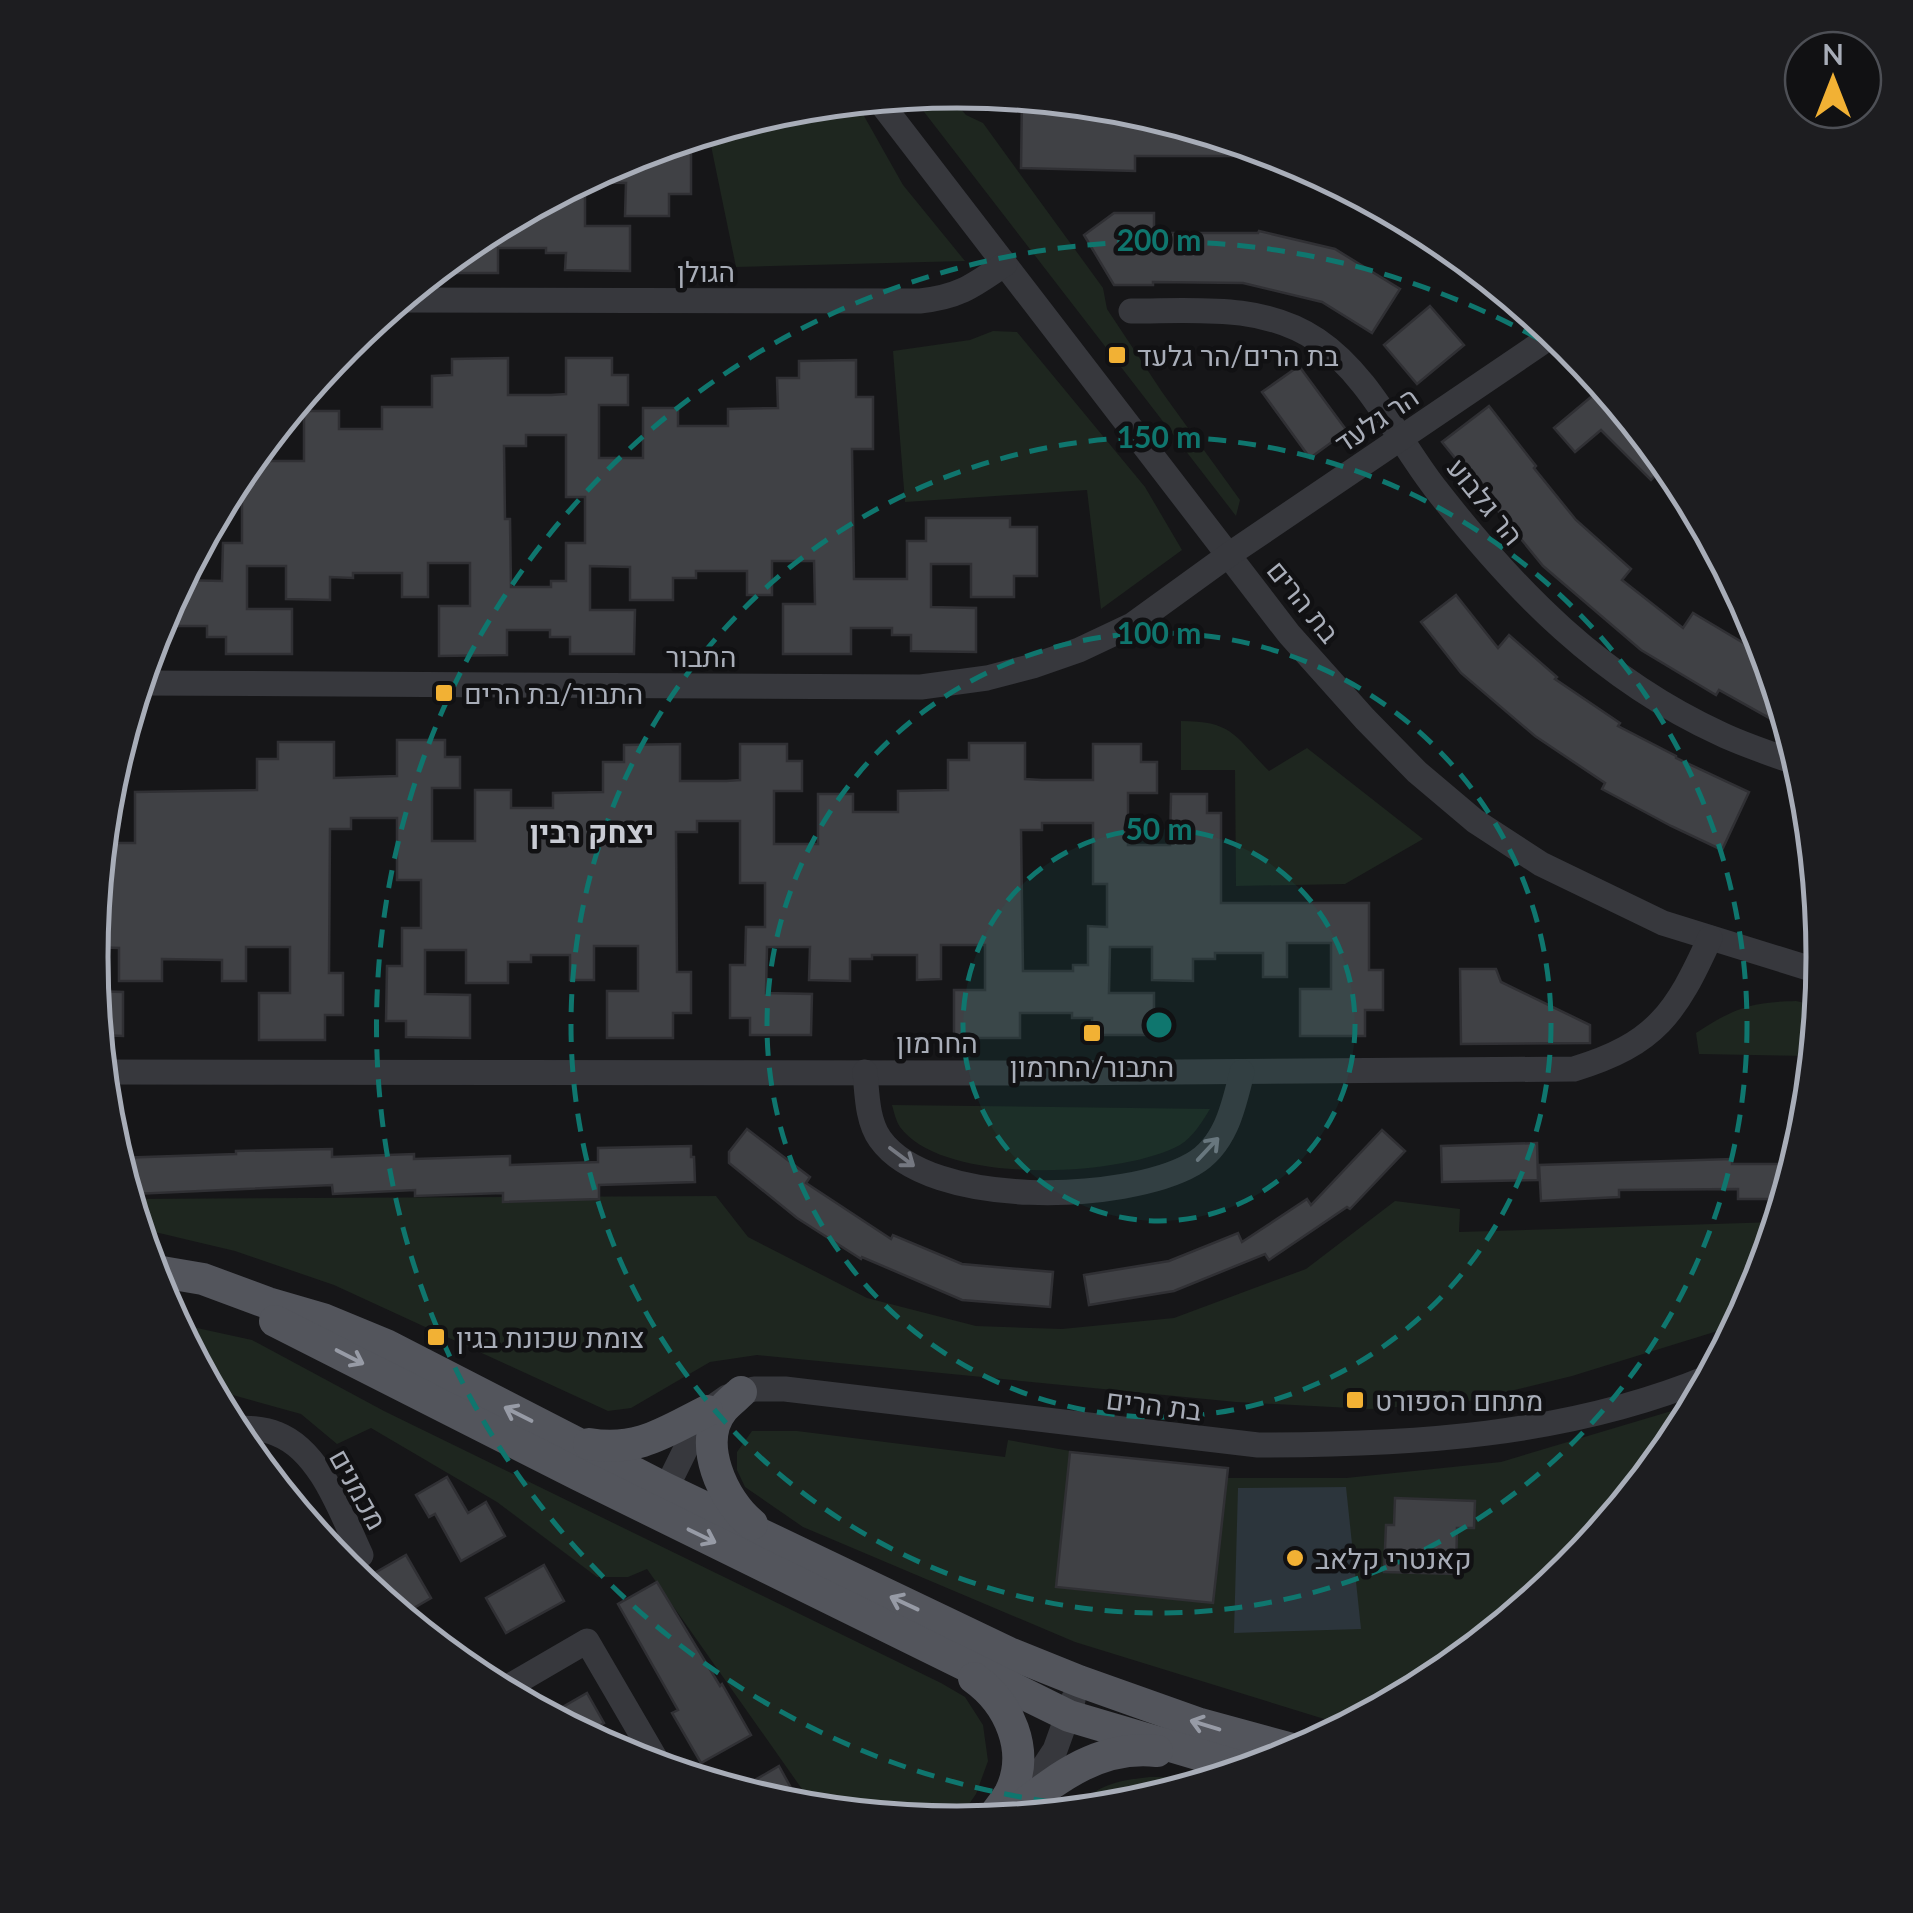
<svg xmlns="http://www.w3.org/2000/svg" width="1913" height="1913" viewBox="0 0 1913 1913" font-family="Lato,Heebo,sans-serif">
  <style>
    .green { fill: #1e261f }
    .water { fill: #2c353c }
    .building { fill: #404145; stroke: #303034; stroke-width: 2.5; fill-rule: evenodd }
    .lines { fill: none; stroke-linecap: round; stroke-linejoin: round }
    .minor { stroke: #37383d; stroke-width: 25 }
    .major { stroke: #53555c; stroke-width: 32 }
    .oneway { stroke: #757881 }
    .oneway2 { stroke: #979ba6 }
    .ring { fill: none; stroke: #0f766e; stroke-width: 5; stroke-dasharray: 18 12 }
    .poi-dot { fill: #f2b134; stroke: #111113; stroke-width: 4 }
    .labels { text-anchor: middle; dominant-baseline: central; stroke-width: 9; stroke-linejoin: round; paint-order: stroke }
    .street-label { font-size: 28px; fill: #a8adb8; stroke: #111113 }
    .poi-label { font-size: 28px; fill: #a8adb8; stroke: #111113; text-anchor: start }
    .neighbourhood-label { font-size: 30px; font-weight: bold; fill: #c9ccd4; stroke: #111113 }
    .rim { fill: none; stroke: #a8adb8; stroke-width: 5 }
    .centre { fill: #0f766e; stroke: #111113; stroke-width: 5 }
    .ring-label { font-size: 30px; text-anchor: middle; font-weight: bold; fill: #0f766e; stroke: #111113; stroke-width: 9; stroke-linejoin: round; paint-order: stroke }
  </style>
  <rect width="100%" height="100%" fill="#161618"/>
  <!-- green -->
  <g class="green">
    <polygon points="945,91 966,115 983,123 1103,288 1107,309 1162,392 1240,500 1236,516 911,95"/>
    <polygon points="855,100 903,185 965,261 736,267 708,131 788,107"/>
    <polygon points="993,331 1017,332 1145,487 1182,550 1101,609 1087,490 905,502 893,351 970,340"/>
    <path d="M1181 721C1234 721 1235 737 1269 771L1307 748 1423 839 1345 884 1236 886 1235 770H1181Z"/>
    <path d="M1796 1001 1818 1006 1813 1056 1699 1054 1696 1033C1734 1008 1751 1002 1796 1001Z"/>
    <path d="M892 1105 1210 1109C1202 1122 1193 1137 1180 1145 1122 1177 943 1186 900 1127 896 1121 894 1112 892 1105Z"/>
    <polygon points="716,1196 748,1237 867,1298 976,1326 1062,1329 1174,1318 1306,1269 1395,1201 1460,1209 1459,1232 1777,1222 1766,1260 1724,1329 1572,1376 1465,1402 1370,1409 1236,1402 757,1355 710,1362 631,1408 608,1411 334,1285 235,1251 138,1228 129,1199"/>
    <polygon points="174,1323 252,1340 384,1411 941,1683 965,1697 983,1725 988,1761 976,1794 956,1823 816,1809 647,1569 628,1577 597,1577 497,1502 371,1428 337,1444 301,1414 222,1392 207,1353 189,1349"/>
    <polygon points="1695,1404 1677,1438 1569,1570 1437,1677 1347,1726 1075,1642 803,1527 745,1487 737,1470 737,1452 752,1431 797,1431 1005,1457 1008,1440 1225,1478 1346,1478 1501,1462"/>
    <path d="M1150 1777H1186L1206 1782 1125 1806 1069 1812C1097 1786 1112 1781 1150 1777Z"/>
  </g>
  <!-- water -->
  <polygon class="water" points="1346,1487 1361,1629 1234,1633 1238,1488"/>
  <!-- building -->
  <g class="building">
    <polygon points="1022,96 1126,107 1272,151 1271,156 1135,156 1135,171 1021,168"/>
    <polygon points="659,145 691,145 691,194 669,194 669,216 625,216 626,183 585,182 585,226 630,226 630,271 565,270 566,253 546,253 546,248 498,248 498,273 430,273 476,236 625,156"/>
    <polygon points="1114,213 1154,213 1154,233 1258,233 1259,231 1335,249 1400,289 1372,333 1322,302 1243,283 1153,282 1153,285 1114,285 1084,235"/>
    <polygon points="1430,306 1464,345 1417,384 1384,345"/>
    <path d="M508 358V395H551L566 394V358H612V375H628V405H599V458H643V408H678V426H728V409L778 408 777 378H799V361L856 360V397H873V449H852L854 579H907V541H926V518H1010V527H1037V576H1014V597H971V564H931V607L976 608V652L911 651V635H892V628H851V654H783V604H815L814 561H772V595H747V571H696V578H673V600H630V567L590 566V610H635L634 654H570V637H550V630H507V655L439 656V606H470V563H428V597H402V573H353V578L330 577V600L286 599V566H247V609H292V654H226V637H207V626H156L180 580 222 581 223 543H242V499H223L236 475 248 461H304V411H339V429H382V407H432V376L452 375V359ZM526 435H566V497H585V543H566V581H551V587H511L510 519H505L504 446H526Z"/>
    <polygon points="1299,366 1347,431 1310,458 1262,392"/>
    <polygon points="1604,386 1667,463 1651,480 1601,430 1575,452 1554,428"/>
    <polygon points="1489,406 1536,466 1534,468 1576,520 1631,569 1622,580 1683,628 1693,613 1767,657 1789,729 1719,690 1716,695 1641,650 1543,566 1442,442"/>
    <polygon points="1456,595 1498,648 1509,635 1557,677 1555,679 1620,723 1618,726 1676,756 1676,758 1749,792 1722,850 1671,826 1602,789 1605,783 1535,736 1461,673 1421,622"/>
    <path d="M397 740H445V757H460V788H432V841H475V790H511V808H553V793L603 792V762H624V745L680 744V781H726L740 780V744H787V761H802V791H774V844H818V794H853V812H898V791L948 790V760H969V743H1025V779L1042 780H1093V744H1141V762H1157V793H1128V845H1170L1171 794H1207V813H1221V903H1369V970H1383V1010H1365V1036H1300V989H1331V943H1287V977H1263V953H1215V959H1193V981L1152 980V947H1110L1109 993H1154V1035H1092V1018H1072V1013H1020V1038H954V990H985V945H941V979L917 980V955H872V959H850V981L809 980 810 947H767L766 993 812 994 811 1035H750V1018H730V965H745L746 927H765V883H740V821H697V832H676L677 972H691V1013H673V1038H607V991H638V946H594V980H570V955H531V962H508V983H466V950H425V994L470 995V1038L406 1037V1021H386L387 966H402V928H421V880H397V818H351V829H330L329 973H343V1015H325V1040H259V993H290V947H246V981H222V960L162 959V981H119V948L91 947 101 843H135V792L257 790V759H278V742H334V778L397 776ZM1042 823H1093V884H1107V927L1088 926V965H1073V971H1023L1021 830H1042Z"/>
    <polygon points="1460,969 1496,969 1501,982 1590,1025 1590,1043 1461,1044"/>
    <polygon points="93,991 123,992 123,1036 98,1035"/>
    <polygon points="747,1129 810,1177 806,1183 891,1239 893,1235 962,1264 1053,1272 1050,1307 962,1300 862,1257 861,1259 797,1218 729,1163 729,1152"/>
    <polygon points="1382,1130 1405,1151 1350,1209 1347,1207 1269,1260 1265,1254 1174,1291 1089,1305 1084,1275 1169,1261 1238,1233 1242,1242 1307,1199 1311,1205"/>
    <polygon points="1537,1143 1538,1180 1442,1182 1441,1146"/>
    <polygon points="691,1146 691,1157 694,1157 695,1182 599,1185 599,1199 503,1202 503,1193 415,1196 415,1190 333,1194 332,1185 134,1194 134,1185 125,1185 116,1158 236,1154 236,1151 332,1149 332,1157 414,1154 414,1159 510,1156 510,1165 598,1162 598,1148"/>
    <polygon points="1732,1159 1732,1164 1795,1164 1784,1199 1738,1199 1738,1189 1619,1190 1619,1197 1541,1201 1539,1165"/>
    <polygon points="1070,1452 1228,1468 1213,1603 1056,1587"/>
    <polygon points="447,1477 468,1513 486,1502 505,1536 461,1561 435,1514 429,1517 416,1495"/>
    <polygon points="1395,1498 1475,1501 1474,1528 1457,1528 1456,1574 1384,1572 1386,1525 1394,1525"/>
    <polygon points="406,1555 431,1598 400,1616 359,1582"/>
    <polygon points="544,1565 564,1601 506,1633 486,1598"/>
    <polygon points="657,1582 720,1686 722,1684 751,1735 701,1763 672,1713 678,1710 618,1604"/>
    <polygon points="587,1693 604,1723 583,1735 547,1716"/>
    <polygon points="779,1766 802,1808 787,1806 736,1791"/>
  </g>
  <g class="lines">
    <!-- minor -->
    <g class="minor">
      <polyline points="877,98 1289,634 1365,719 1417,772 1475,821 1541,864 1663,923 1821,972"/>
      <path d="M397 300 920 301C959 297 973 286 1005 264"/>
      <path d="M1131 311C1193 311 1263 303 1317 340 1369 375 1397 439 1435 488 1515 591 1601 679 1721 734 1746 746 1773 754 1799 764"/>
      <polyline points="138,683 921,687 987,678 1033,666 1079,650 1132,625 1230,554 1556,333"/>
      <path d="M101 1072 1047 1073 1574 1069C1656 1044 1676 1013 1710 938"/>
      <path d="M865 1072C867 1093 867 1121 880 1139 930 1209 1125 1203 1193 1164 1226 1145 1234 1105 1242 1072"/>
      <path d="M231 1428C246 1428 263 1428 277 1434 321 1451 342 1515 361 1555"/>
      <path d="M658 1505 696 1428 707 1411 727 1397 754 1389H785L1258 1445C1410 1445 1567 1436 1709 1377"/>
      <polyline points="501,1691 587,1641 661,1768"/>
      <polyline points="1024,1797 1055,1750 1073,1700"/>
    </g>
    <!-- major -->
    <g class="major">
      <polyline points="150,1270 203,1279 268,1303 323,1319 386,1345 666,1489 1009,1653 1079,1681 1200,1724 1299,1751"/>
      <polyline points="275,1321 579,1475 1069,1716 1248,1769"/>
      <path d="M741 1392C736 1397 728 1403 723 1409 696 1442 723 1501 752 1524"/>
      <path d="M589 1444C638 1452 665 1432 707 1411"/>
      <path d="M974 1678C1009 1703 1031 1751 1010 1793 1005 1802 997 1811 991 1820"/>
      <path d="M1006 1818C1052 1783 1095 1744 1157 1751"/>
    </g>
  </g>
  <!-- one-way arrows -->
  <defs><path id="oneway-shaft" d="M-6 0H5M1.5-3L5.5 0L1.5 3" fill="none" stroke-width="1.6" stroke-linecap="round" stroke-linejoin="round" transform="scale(2.5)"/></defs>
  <g class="oneway">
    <use href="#oneway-shaft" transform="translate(1208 1149) rotate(-47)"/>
    <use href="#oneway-shaft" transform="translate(902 1157) rotate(37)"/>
  </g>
  <g class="oneway2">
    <use href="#oneway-shaft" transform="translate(350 1357) rotate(27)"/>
    <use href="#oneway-shaft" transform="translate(518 1414) rotate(-153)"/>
    <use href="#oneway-shaft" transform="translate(702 1536) rotate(26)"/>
    <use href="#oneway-shaft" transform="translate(904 1603) rotate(-155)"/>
    <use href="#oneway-shaft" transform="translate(1205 1725) rotate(-163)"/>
  </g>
  <!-- distance rings -->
  <circle cx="1159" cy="1025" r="196" fill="#0f766e" fill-opacity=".12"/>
  <g class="ring">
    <circle cx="1159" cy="1025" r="196"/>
    <circle cx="1159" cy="1025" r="392"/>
    <circle cx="1159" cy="1025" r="588"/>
    <path d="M1111 1808A784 784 0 1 1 1592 371"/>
  </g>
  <!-- markers -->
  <g class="poi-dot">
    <rect x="1107" y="345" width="20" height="20" rx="5"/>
    <rect x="434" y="683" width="20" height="20" rx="5"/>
    <rect x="1082" y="1023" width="20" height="20" rx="5"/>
    <rect x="426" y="1327" width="20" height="20" rx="5"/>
    <rect x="1345" y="1390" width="20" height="20" rx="5"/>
    <circle cx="1295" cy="1558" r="10"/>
  </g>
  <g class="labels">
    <!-- street labels -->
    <g class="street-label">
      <text x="706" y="271">הגולן</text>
      <text transform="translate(1376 419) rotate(-34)">הר גלעד</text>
      <text transform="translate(1486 501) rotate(51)">הר גלבוע</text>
      <text transform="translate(1304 601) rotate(51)">בת הרים</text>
      <text x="701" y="656">התבור</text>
      <text x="937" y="1042">החרמון</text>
      <text transform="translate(1154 1404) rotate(7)">בת הרים</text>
      <text transform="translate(359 1489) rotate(61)">מכמנים</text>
    </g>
    <!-- poi labels -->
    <g class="poi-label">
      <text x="1137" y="355">בת הרים/הר גלעד</text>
      <text x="464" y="693">התבור/בת הרים</text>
      <text x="1092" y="1066" text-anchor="middle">התבור/החרמון</text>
      <text x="456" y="1337">צומת שכונת בגין</text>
      <text x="1375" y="1400">מתחם הספורט</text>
      <text x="1315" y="1558">קאנטרי קלאב</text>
    </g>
    <!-- neighbourhood labels -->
    <g class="neighbourhood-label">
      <text x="592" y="831">יצחק רבין</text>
    </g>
  </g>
  <!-- crop -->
  <path d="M0 0H1913V1913H0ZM108 957a849 849 0 1 1 1698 0a849 849 0 1 1-1698 0Z" fill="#1d1d20" fill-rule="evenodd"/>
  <path class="rim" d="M108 957a849 849 0 1 1 1698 0a849 849 0 1 1-1698 0Z"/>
  <circle cx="1159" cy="1025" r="15" class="centre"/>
  <g class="ring-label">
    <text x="1159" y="251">200 m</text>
    <text x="1159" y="448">150 m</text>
    <text x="1159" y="644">100 m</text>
    <text x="1159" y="840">50 m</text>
  </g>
  <!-- north arrow -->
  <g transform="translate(1833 80)"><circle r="48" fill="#111113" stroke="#4d4f55" stroke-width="2.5"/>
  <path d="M0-8L18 38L0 25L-18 38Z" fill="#f2b134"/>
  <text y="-15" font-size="28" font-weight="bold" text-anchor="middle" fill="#a8adb8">N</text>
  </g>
</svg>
